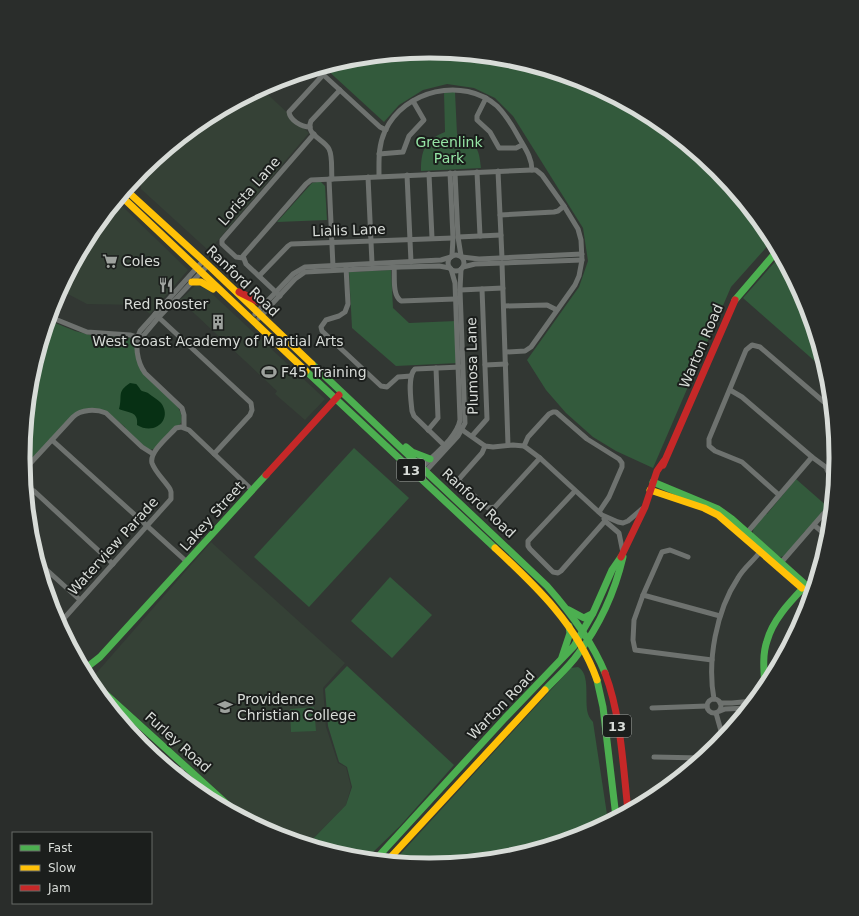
<svg xmlns="http://www.w3.org/2000/svg" width="859" height="916" viewBox="0 0 859 916" font-family="'DejaVu Sans',sans-serif">
  <style>
    .built { fill: #354136 }
    .green { fill: #335a3c }
    .water { fill: #073014 }
    .lines { fill: none; stroke-linecap: round; stroke-linejoin: round }
    .street { stroke: #6e726f; stroke-width: 5 }
    .fast { stroke: #4caf50; stroke-width: 7 }
    .slow { stroke: #ffc107; stroke-width: 7 }
    .jam { stroke: #c62828; stroke-width: 7 }
    .labels { text-anchor: middle; dominant-baseline: central; stroke-width: 4; stroke-linejoin: round; paint-order: stroke }
    .shield { fill: #1b1e1c; stroke: #9fa3a0; stroke-width: 1 }
    .shield-label { font-size: 13px; font-weight: bold; fill: #d8dcd8 }
    .park-label { font-size: 14px; fill: #95e5a5; stroke: #1b1e1c }
    .street-label { font-size: 14px; fill: #d8dcd8; stroke: #1b1e1c }
    .poi-label { font-size: 14px; fill: #d8dcd8; stroke: #1b1e1c; text-anchor: start }
    .rim { fill: none; stroke: #d8dcd8; stroke-width: 5 }
  </style>
  <rect width="100%" height="100%" fill="#323733"/>
  <!-- built -->
  <g class="built">
    <polygon points="262,89 309,133 209,251 141,189 141,182 176,142 204,120"/>
    <polygon points="120,207 123,207 188,270 150,314 140,305 87,304 60,290 84,247"/>
    <polygon points="196,285 207,289 325,399 305,420 275,394 277,391 180,300"/>
    <polygon points="211,542 345,663 323,688 326,727 338,763 346,767 351,787 346,805 308,844 274,833 249,820 92,678"/>
  </g>
  <!-- green -->
  <g class="green">
    <polygon points="430,52 509,59 585,83 656,120 717,171 768,232 772,241 731,287 653,468 616,451 593,437 566,413 546,390 527,360 579,287 588,261 583,228 513,116 495,98 474,88 447,84 423,90 399,105 384,122 324,67 350,59"/>
    <path d="M444 92H455L457 134C476 143 479 147 481 168L421 171C421 150 425 140 445 132Z"/>
    <polygon points="317,182 321,182 325,186 327,220 277,222 312,183"/>
    <polygon points="780,256 805,303 826,371 743,298"/>
    <polygon points="391,270 393,308 409,323 456,321 458,363 396,366 352,328 349,272"/>
    <path d="M48 320 75 331 90 335 131 338C138 344 135 359 140 367 149 383 188 404 181 423L154 449 150 450 146 448 126 430 125 427 107 412 80 410 74 414 24 469 23 458 31 378Z"/>
    <polygon points="354,448 409,498 309,607 254,557"/>
    <path d="M796 479 828 507 807 531H805L785 556 780 557 777 556 753 534C752 526 760 520 765 514H767Z"/>
    <polygon points="390,577 432,615 392,658 351,621"/>
    <polygon points="347,666 454,765 400,826 367,858 350,857 308,844 346,805 352,787 347,767 339,762 328,726 325,689"/>
    <path d="M578 667C591 674 584 700 588 714 589 717 591 720 593 722L608 821 585 834 509 857 429 864 394 861 571 668Z"/>
    <polygon points="314,707 316,731 291,732 290,709"/>
  </g>
  <!-- water -->
  <path class="water" d="M130 383 136 384C138 385 140 390 142 391 144 392 147 392 148 393 152 396 158 400 161 403 173 419 155 436 137 425 139 411 128 413 119 409 123 396 116 392 130 383Z"/>
  <g class="lines">
    <!-- street -->
    <g class="street">
      <polyline points="317,69 380,127 386,130"/>
      <polyline points="486,98 477,116 477,120 490,132 499,148 516,148 522,145"/>
      <path d="M310 127C301 127 290 120 289 112L323 75"/>
      <polyline points="379,154 403,152 409,136 424,120 413,101"/>
      <polyline points="498,171 502,258"/>
      <polyline points="477,172 480,236"/>
      <polyline points="450,173 453,238 452,256"/>
      <polyline points="455,173 458,237 461,256"/>
      <polyline points="429,174 432,238"/>
      <polyline points="407,175 411,262"/>
      <path d="M379 176C379 160 378 146 385 131 404 90 463 76 497 106 506 115 512 125 518 136 524 147 532 157 532 170H536L542 175 564 206 578 229 581 240 582 260 579 276 575 285 531 347 525 351 506 352"/>
      <polyline points="368,177 372,263"/>
      <polyline points="329,179 333,267"/>
      <path d="M332 179C331 170 333 157 329 149 324 139 305 135 311 121L340 90"/>
      <polyline points="500,215 554,212 558,211 564,206"/>
      <polyline points="458,237 501,235"/>
      <circle cx="456" cy="263" r="8"/>
      <polyline points="462,257 479,259 582,254"/>
      <polyline points="243,258 236,257 222,244 222,240 314,134"/>
      <polyline points="502,263 508,445"/>
      <polyline points="346,267 348,304 345,312 339,316 326,320 321,327 322,331 381,386 387,387 398,377 411,376"/>
      <path d="M394 267C395 277 392 295 401 301L455 299"/>
      <polyline points="463,267 475,264 582,260"/>
      <polyline points="259,276 288,246 291,244 453,238"/>
      <polyline points="460,290 503,288"/>
      <polyline points="280,296 246,264 243,256 306,184 311,180 532,170"/>
      <polyline points="504,306 547,305 557,310"/>
      <polyline points="155,314 251,403 252,410 250,415 214,454"/>
      <polyline points="255,314 293,274 305,267 441,260 451,257"/>
      <polyline points="50,317 87,332 130,335 137,337"/>
      <polyline points="259,318 295,279 305,272 401,267 439,266 450,268"/>
      <polyline points="138,342 159,317 208,265"/>
      <polyline points="485,365 506,364"/>
      <polyline points="730,390 742,397 812,457 827,468"/>
      <path d="M184 427V415L182 408 145 373C137 362 134 343 140 331L203 261"/>
      <polyline points="458,427 485,446 493,447 513,445 524,446 540,458 602,515 618,522 623,523 628,521 642,509"/>
      <polyline points="428,430 438,418 436,368"/>
      <polyline points="472,436 487,419 482,289"/>
      <polyline points="52,440 187,562"/>
      <polyline points="485,446 482,453 459,479 461,484 488,508 495,507 540,458"/>
      <polyline points="524,446 528,437 549,414 553,412 556,412 587,439 619,459 622,463 622,467 609,497 599,512"/>
      <path d="M446 447 414 416 412 411C411 400 407 376 415 369L461 367"/>
      <path d="M420 469C432 456 457 438 460 420L455 283 451 269"/>
      <polyline points="424,473 458,436 465,423 460,290 461,269"/>
      <path d="M25 474 26 468 73 417C81 409 96 409 106 413L142 447 153 454"/>
      <polyline points="834,474 829,474 827,470 829,466 833,465 835,467"/>
      <polyline points="26,489 34,491 113,564"/>
      <polyline points="575,491 528,541 528,546 530,549 553,572 558,573 561,571 605,521"/>
      <polyline points="779,495 742,462 715,451 709,446 709,439 746,350 752,345 760,347 831,408"/>
      <polyline points="604,519 605,521 619,533 623,553"/>
      <polyline points="814,525 828,537"/>
      <polyline points="745,535 812,457"/>
      <polyline points="688,557 670,550 662,552 643,595 634,620 633,640 635,650 712,660"/>
      <polyline points="39,563 80,600"/>
      <polyline points="779,565 831,505"/>
      <polyline points="806,585 812,591"/>
      <polyline points="802,588 811,595"/>
      <polyline points="643,595 720,616"/>
      <path d="M59 624 171 499V492L170 489C165 481 155 472 152 463 149 452 169 436 176 428L181 427 189 430 252 490"/>
      <circle cx="714" cy="706" r="7"/>
      <path d="M714 699C707 661 716 611 738 578 744 567 755 560 762 549"/>
      <polyline points="720,703 732,703 753,701"/>
      <polyline points="652,708 707,706"/>
      <polyline points="720,711 725,709 748,708"/>
      <polyline points="716,713 723,738"/>
      <polyline points="654,757 701,758"/>
      <polyline points="177,774 185,766"/>
    </g>
    <!-- fast -->
    <g class="fast">
      <polyline points="106,215 149,165"/>
      <polyline points="735,300 777,251"/>
      <path d="M312 364 547 586C570 612 592 641 605 673"/>
      <polyline points="306,371 495,548"/>
      <polyline points="406,447 412,452 430,459"/>
      <path d="M653 482 718 509 732 519 806 585C791 601 773 619 767 641 762 655 764 672 765 687"/>
      <polyline points="569,610 584,618 592,614"/>
      <polyline points="562,657 570,633 569,626"/>
      <polyline points="86,668 100,657 266,475"/>
      <polyline points="91,675 99,688 239,815"/>
      <polyline points="597,680 603,707 616,817"/>
      <path d="M545 690C556 678 569 667 578 654 599 626 615 591 623 557"/>
      <polyline points="376,859 505,718 574,646 593,613 612,570 621,557"/>
    </g>
    <!-- slow -->
    <g class="slow">
      <polyline points="126,190 208,265 312,364"/>
      <polyline points="121,196 306,371"/>
      <polyline points="192,282 201,282 213,289"/>
      <polyline points="650,490 704,508 718,515 802,588"/>
      <path d="M495 548C536 586 578 626 597 680"/>
      <polyline points="388,860 545,690"/>
    </g>
    <!-- jam -->
    <g class="jam">
      <polyline points="239,292 257,301 265,303"/>
      <polyline points="663,465 735,300"/>
      <polyline points="266,475 339,395"/>
      <polyline points="621,557 645,507 657,471 664,461"/>
      <path d="M605 673C621 715 623 766 628 811"/>
    </g>
  </g>
  <!-- icons -->
  <defs>
    <g id="supermarket-bare" transform="scale(1.2)"><path d="M-6-5.5h2.5l.6 2H6L4.5 2H-2.5L-4.4-4H-6ZM-1.5 3.2a1.3 1.3 0 1 0 .1 0ZM3 3.2a1.3 1.3 0 1 0 .1 0Z" fill="#9ea29e" stroke="#1b1e1c" stroke-width="2.5" paint-order="stroke"/></g>
    <g id="restaurant-bare" transform="scale(1.2)"><path d="M-5-6h1v4h1v-4h1v4h1v-4h1v5L-1.5 .5V6h-2V.5L-5-1ZM5-6V6H3V1.5H1.5Q1.5-4 5-6Z" fill="#9ea29e" stroke="#1b1e1c" stroke-width="2.5" paint-order="stroke"/></g>
    <g id="building-bare" transform="scale(1.2)"><path d="M-4-6H4V6H1V3H-1V6H-4ZM-2.5-4.3h1.7v1.8h-1.7ZM.8-4.3h1.7v1.8H.8ZM-2.5-1h1.7V.8h-1.7ZM.8-1h1.7V.8H.8Z" fill="#9ea29e" stroke="#1b1e1c" stroke-width="2.5" paint-order="stroke"/></g>
    <g id="stadium-bare" transform="scale(1.2)"><path d="M0-5a6.5 5 0 1 0 0 10a6.5 5 0 1 0 0-10ZM-3.5-1.8h7v3.6h-7Z" fill="#9ea29e" stroke="#1b1e1c" stroke-width="2.5" paint-order="stroke"/></g>
    <g id="school-bare" transform="scale(1.2)"><path d="M0-5L7-2L0 1L-7-2ZM-4 1L0 2.5L4 1V4Q0 6-4 4Z" fill="#9ea29e" stroke="#1b1e1c" stroke-width="2.5" paint-order="stroke"/></g>
  </defs>
  <g fill-rule="evenodd">
    <use href="#supermarket-bare" x="110" y="261"/>
    <use href="#restaurant-bare" x="166" y="285"/>
    <use href="#building-bare" x="218" y="322"/>
    <use href="#stadium-bare" x="269" y="372"/>
    <use href="#school-bare" x="225" y="707"/>
  </g>
  <g class="labels">
    <!-- shield labels -->
    <g class="shield">
      <rect x="397" y="459" width="28" height="22" rx="3"/>
      <rect x="603" y="715" width="28" height="22" rx="3"/>
    </g>
    <g class="shield-label">
      <text x="411" y="470">13</text>
      <text x="617" y="726">13</text>
    </g>
    <!-- park labels -->
    <g class="park-label">
      <text x="449" y="142">Greenlink<tspan x="449" dy="16">Park</tspan></text>
    </g>
    <!-- street labels -->
    <g class="street-label">
      <text transform="translate(249 191) rotate(-49)">Lorista Lane</text>
      <text transform="translate(349 230) rotate(-2)">Lialis Lane</text>
      <text transform="translate(243 281) rotate(44)">Ranford Road</text>
      <text transform="translate(701 346) rotate(-67)">Warton Road</text>
      <text transform="translate(472 366) rotate(-91)">Plumosa Lane</text>
      <text transform="translate(479 503) rotate(43)">Ranford Road</text>
      <text transform="translate(212 516) rotate(-48)">Lakey Street</text>
      <text transform="translate(113 546) rotate(-48)">Waterview Parade</text>
      <text transform="translate(501 705) rotate(-46)">Warton Road</text>
      <text transform="translate(178 742) rotate(42)">Furley Road</text>
    </g>
    <!-- poi labels -->
    <g class="poi-label">
      <text x="122" y="261">Coles</text>
      <text x="166" y="304" text-anchor="middle">Red Rooster</text>
      <text x="218" y="341" text-anchor="middle">West Coast Academy of Martial Arts</text>
      <text x="281" y="372">F45 Training</text>
      <text x="237" y="699">Providence<tspan x="237" dy="16">Christian College</tspan></text>
    </g>
  </g>
  <!-- crop -->
  <path d="M0 0H859V916H0ZM429 58H430A399 399 0 0 1 829 457V459A399 399 0 0 1 430 858H429A399 399 0 0 1 30 459V457A399 399 0 0 1 429 58Z" fill="#2a2d2b" fill-rule="evenodd"/>
  <path class="rim" d="M429 58H430A399 399 0 0 1 829 457V459A399 399 0 0 1 430 858H429A399 399 0 0 1 30 459V457A399 399 0 0 1 429 58Z"/>
  <!-- legend -->
  <rect x="12" y="832" width="140" height="72" fill="#1b1e1c" stroke="#676a67"/>
  <rect x="20" y="845" width="20" height="6" fill="#4caf50" stroke="#676a67"/>
  <text x="48" y="852" font-size="12" fill="#d8dcd8">Fast</text>
  <rect x="20" y="865" width="20" height="6" fill="#ffc107" stroke="#676a67"/>
  <text x="48" y="872" font-size="12" fill="#d8dcd8">Slow</text>
  <rect x="20" y="885" width="20" height="6" fill="#c62828" stroke="#676a67"/>
  <text x="48" y="892" font-size="12" fill="#d8dcd8">Jam</text>
</svg>
